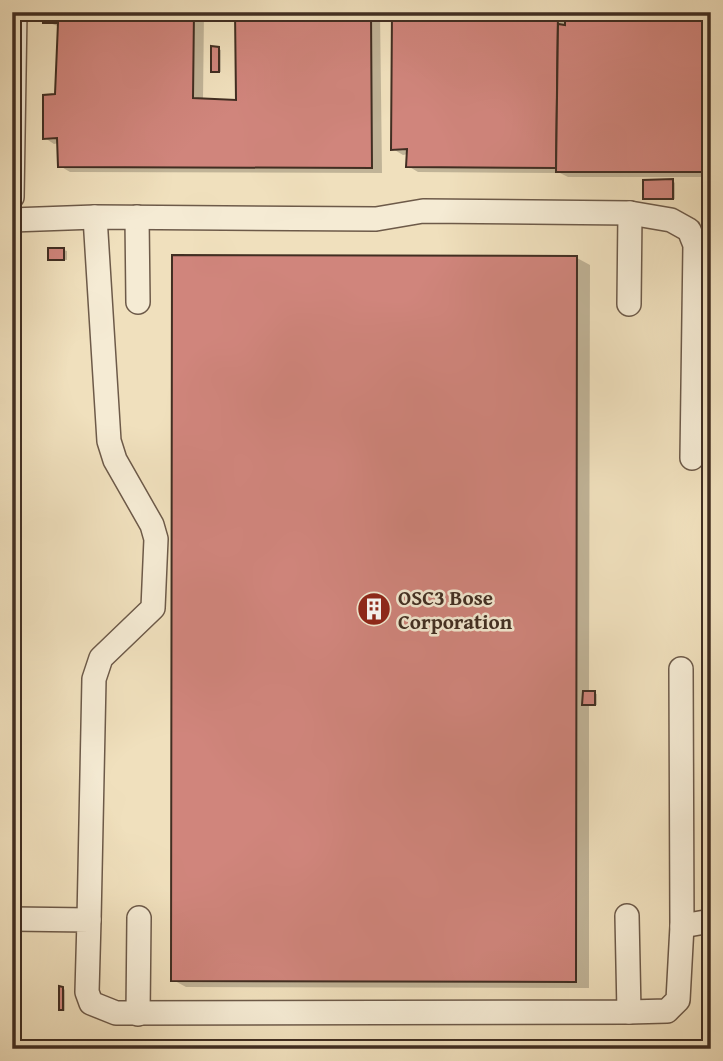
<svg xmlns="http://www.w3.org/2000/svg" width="723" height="1061" viewBox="0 0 723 1061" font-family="'Gentium Book Plus',serif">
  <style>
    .shadow { fill: #0003 }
    .building { fill: #d0857c; stroke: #412e22; stroke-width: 2 }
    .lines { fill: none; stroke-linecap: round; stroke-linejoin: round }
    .minor-casing { stroke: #6d5a49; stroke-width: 26 }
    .minor { stroke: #f5ebd4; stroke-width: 23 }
    .labels { text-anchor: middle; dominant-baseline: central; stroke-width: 5; stroke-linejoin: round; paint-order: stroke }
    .poi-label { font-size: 21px; font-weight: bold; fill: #412e22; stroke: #f5ebd4; text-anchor: start }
  </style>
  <rect width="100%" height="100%" fill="#f0e0bd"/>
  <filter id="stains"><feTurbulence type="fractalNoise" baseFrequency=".00286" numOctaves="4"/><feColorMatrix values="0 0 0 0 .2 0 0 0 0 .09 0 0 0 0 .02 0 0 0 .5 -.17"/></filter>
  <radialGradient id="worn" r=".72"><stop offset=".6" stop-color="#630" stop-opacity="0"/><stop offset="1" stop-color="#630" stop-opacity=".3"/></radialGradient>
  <!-- shadow -->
  <g class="shadow">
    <polygon points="45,12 204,12 203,100 238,102 237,12 380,12 382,173 70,172 60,166 59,143 54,144 45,138 57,96 60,27 45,21"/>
    <polygon points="394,12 711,12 711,177 568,177 560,173 418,172 408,166 408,154 403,155 393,149"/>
    <polygon points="218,49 221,50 221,72 213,71"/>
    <polygon points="673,181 675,183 675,199 645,198"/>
    <polygon points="64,250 67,251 67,260 50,259"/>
    <polygon points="577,258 590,265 589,693 597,694 597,705 589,705 589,988 186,987 173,980"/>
    <polygon points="63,988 65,990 65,1011 60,1009"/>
  </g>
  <!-- building -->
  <g class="building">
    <polygon points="43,12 194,12 193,98 236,100 235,12 371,12 372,168 58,167 57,138 43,139 43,95 55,94 58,23 43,23"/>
    <polygon points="392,12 558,12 556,168 406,167 407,149 391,150"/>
    <polygon points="565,12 711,12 711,172 556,172 558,24 565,25"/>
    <polygon points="211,46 219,47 219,72 211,72"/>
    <polygon points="673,179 673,199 643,199 643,180"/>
    <rect x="48" y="248" width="16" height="12"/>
    <polygon points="172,255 577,256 576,982 171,981"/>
    <polygon points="583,691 595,691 595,705 582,705"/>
    <polygon points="706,945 711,945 711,958 706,957"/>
    <polygon points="59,986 63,987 63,1010 59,1010"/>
  </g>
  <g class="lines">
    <!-- minor casing -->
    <g class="minor-casing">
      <g id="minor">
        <polyline points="12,197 15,12"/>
        <polyline points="137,217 138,302"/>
        <polyline points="12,220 95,217 376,219 423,211 630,213 671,220 689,230 695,245 692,458"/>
        <polyline points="629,304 630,213"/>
        <polyline points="681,669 682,926"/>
        <polyline points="12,919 89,920 87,992 91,1003 116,1013 629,1012 627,916"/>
        <polyline points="89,920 94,679 101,658 153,608 156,539 152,525 115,460 109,441 95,217"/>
        <polyline points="629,1012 667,1011 678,1000 682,926 711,921"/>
        <polyline points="138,1014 139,918"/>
      </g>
    </g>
    <!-- minor -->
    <use href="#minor" class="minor"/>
  </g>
  <!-- icons -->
  <defs>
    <g id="building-disc" transform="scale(1.75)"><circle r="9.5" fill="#8f2418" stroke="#f5ebd4"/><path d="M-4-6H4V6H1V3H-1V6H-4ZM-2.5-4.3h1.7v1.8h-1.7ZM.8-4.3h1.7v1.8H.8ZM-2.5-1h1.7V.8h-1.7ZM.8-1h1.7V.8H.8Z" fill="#fff"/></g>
  </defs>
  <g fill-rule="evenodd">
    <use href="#building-disc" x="374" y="609"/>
  </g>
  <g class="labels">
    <!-- poi labels -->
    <g class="poi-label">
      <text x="398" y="597">OSC3 Bose<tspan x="398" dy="24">Corporation</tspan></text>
    </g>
  </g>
  <!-- margin -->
  <rect width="723" height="1061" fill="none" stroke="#f0e0bd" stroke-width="42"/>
  <rect x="14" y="14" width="695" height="1033" fill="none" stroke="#412e22" stroke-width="3.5"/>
  <rect x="21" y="21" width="681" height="1019" fill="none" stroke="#412e22" stroke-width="2"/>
  <rect width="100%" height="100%" filter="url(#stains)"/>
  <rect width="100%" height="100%" fill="url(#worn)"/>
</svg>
